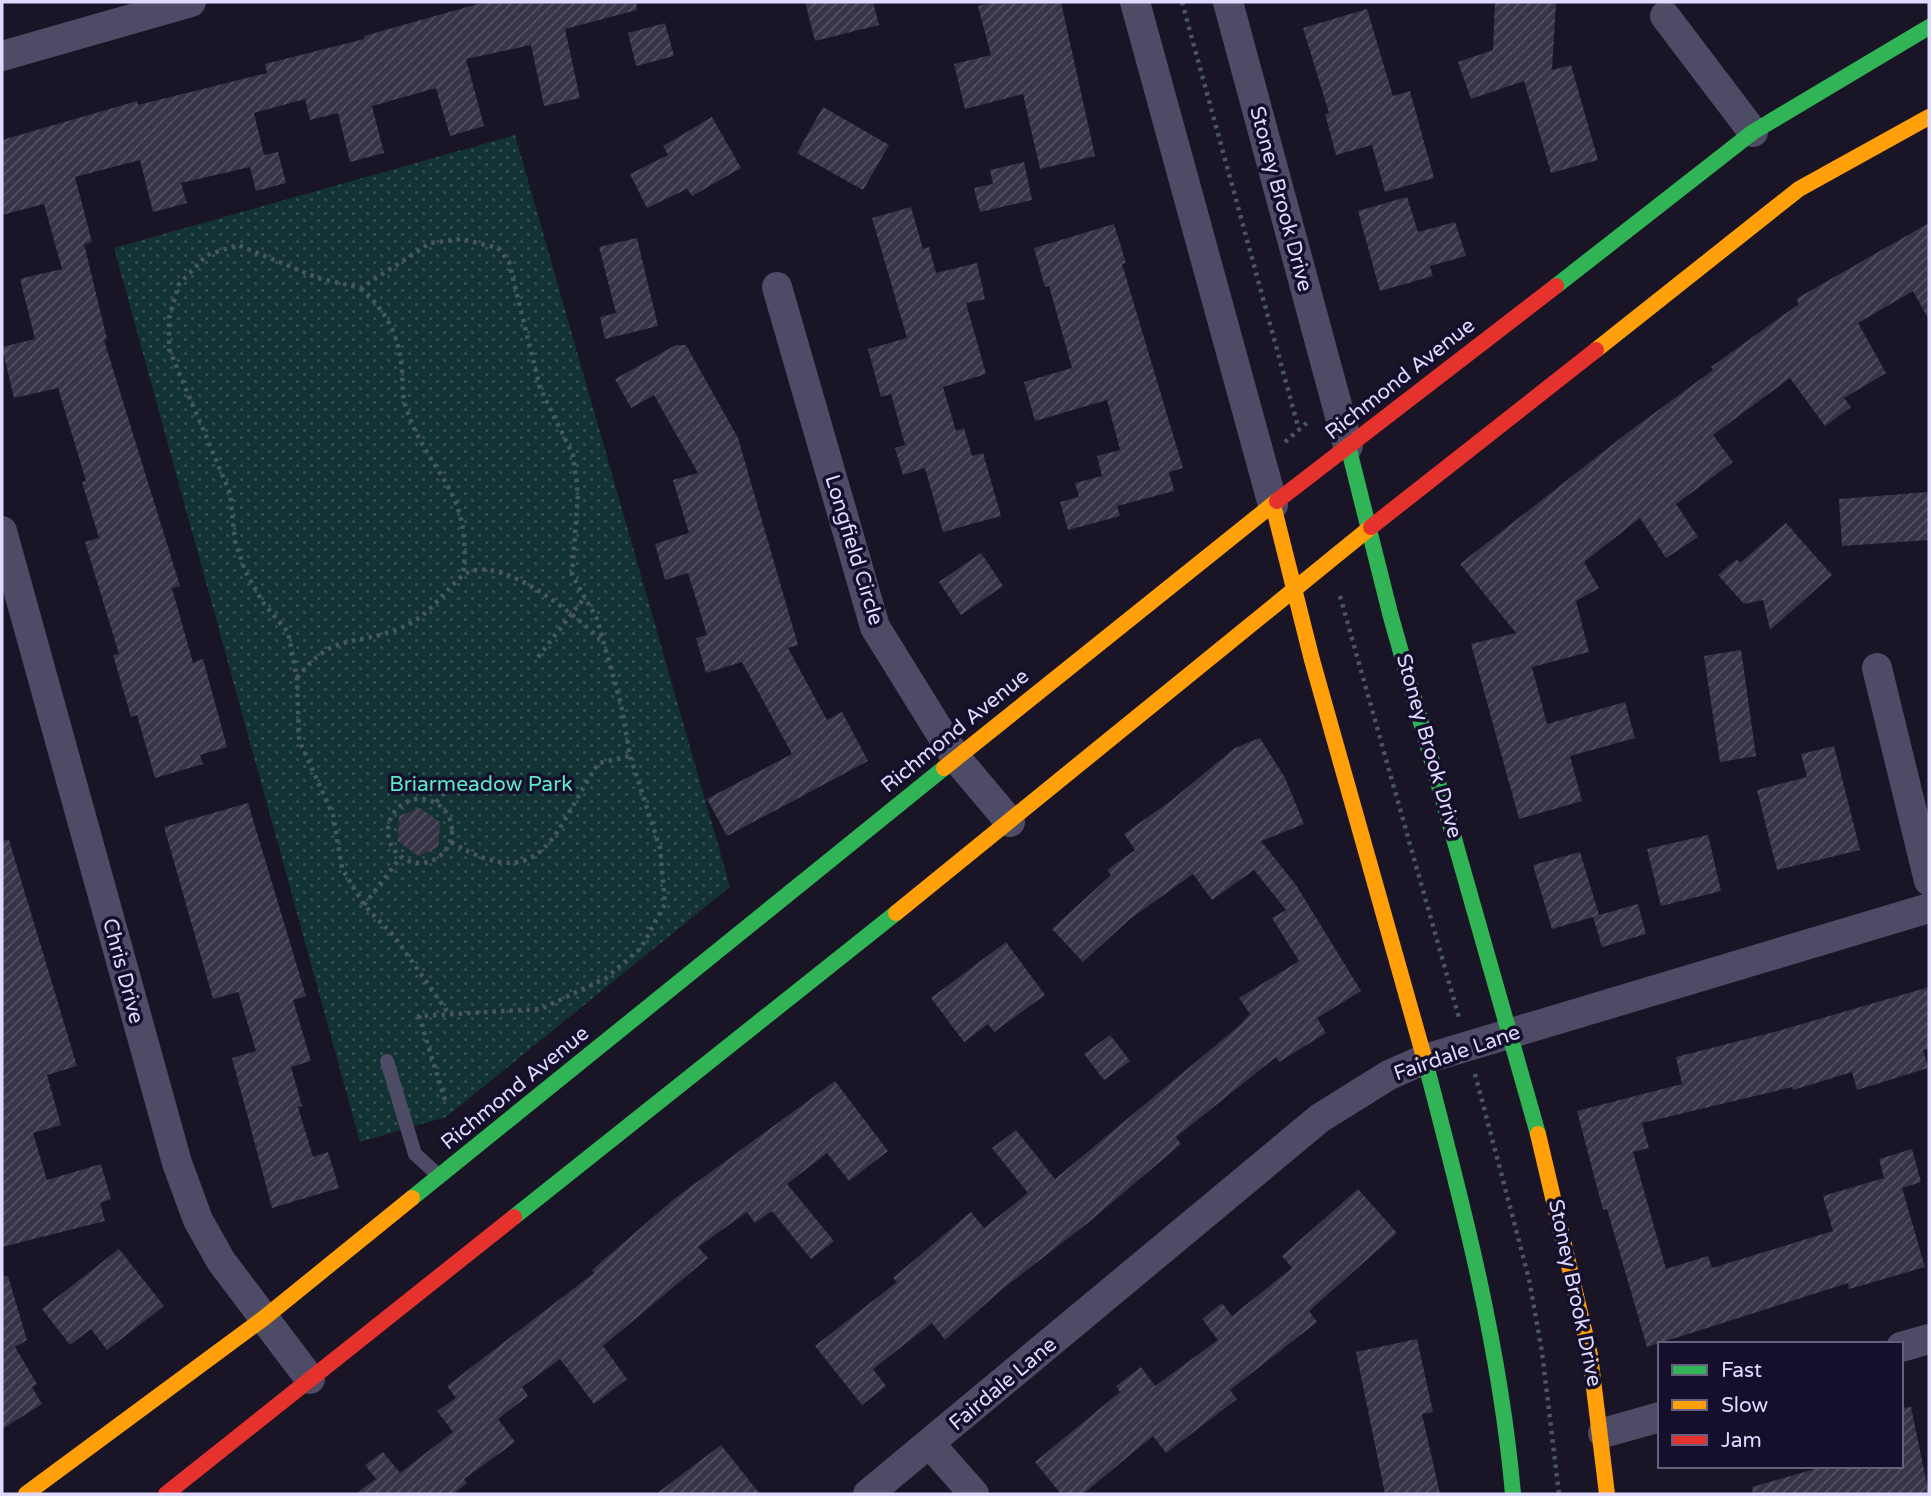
<svg xmlns="http://www.w3.org/2000/svg" width="1931" height="1496" viewBox="0 0 1931 1496" font-family="'Varela Round',sans-serif">
  <style>
    .park { fill: url(#park-dots) }
    .building { fill: url(#building-hatch) }
    .lines { fill: none; stroke-linecap: round; stroke-linejoin: round }
    .path { stroke: #475566; stroke-width: 4.5; stroke-dasharray: 3.5 5; stroke-linecap: butt }
    .lane { stroke: #4d4b66; stroke-width: 14 }
    .street { stroke: #4d4b66; stroke-width: 30 }
    .fast { stroke: #30b455; stroke-width: 16 }
    .slow { stroke: #ff9f0a; stroke-width: 16 }
    .jam { stroke: #e5322d; stroke-width: 16 }
    .labels { text-anchor: middle; dominant-baseline: central; stroke-width: 7; stroke-linejoin: round; paint-order: stroke }
    .street-label { font-size: 21px; fill: #dfdaff; stroke: #150f2c }
    .park-label { font-size: 21px; fill: #5ee7c9; stroke: #150f2c }
  </style>
  <defs>
    <pattern id="park-dots" width="8" height="8" patternUnits="userSpaceOnUse" patternTransform="scale(1.75)"><rect width="8" height="8" fill="#133234"/><path d="M2 2h.1M6 6h.1" fill="none" stroke="#354f52" stroke-width="1.8" stroke-linecap="round"/></pattern>
    <pattern id="building-hatch" width="6" height="6" patternUnits="userSpaceOnUse" patternTransform="scale(1.75)"><rect width="6" height="6" fill="#383447"/><path d="M-1 1l2-2M0 6l6-6M5 7l2-2" fill="none" stroke="#545163"/></pattern>
  </defs>
  <rect width="100%" height="100%" fill="#191526"/>
  <!-- park -->
  <polygon class="park" points="515,135 730,887 446,1117 360,1142 114,248"/>
  <!-- building -->
  <g class="building">
    <polygon points="485,2 636,2 637,10 565,29 580,98 544,106 531,45 466,59 484,126 450,136 436,88 372,106 384,153 350,162 338,113 310,120 305,99 254,113 264,155 278,152 286,183 256,191 250,167 181,183 187,203 153,212 140,160 75,177 92,242 84,244 107,339 104,340 180,586 172,588 193,663 203,659 227,747 200,755 203,764 155,778 137,715 131,717 113,655 119,654 85,542 99,538 82,482 86,481 58,388 14,398 2,347 35,339 20,279 62,269 44,204 2,215 2,140 137,101 138,105 267,73 265,64 364,39 364,36"/>
    <polygon points="805,2 873,2 879,25 815,41"/>
    <polygon points="995,2 1061,2 1095,156 1040,169 1023,94 965,109 954,64 991,55 978,6"/>
    <polygon points="1495,2 1556,2 1552,70 1571,65 1598,160 1551,173 1524,81 1471,99 1458,62 1493,50"/>
    <polygon points="1367,9 1393,96 1410,91 1434,178 1385,192 1372,145 1336,155 1325,114 1329,113 1303,28"/>
    <polygon points="665,23 674,56 636,66 628,33"/>
    <polygon points="823,107 889,145 863,190 797,153"/>
    <polygon points="712,117 741,168 692,196 687,189 647,208 630,174 668,155 663,146"/>
    <polygon points="1024,162 1032,200 980,212 974,188 993,184 990,170"/>
    <polygon points="1407,197 1418,232 1455,222 1466,256 1430,266 1433,276 1380,291 1358,211"/>
    <polygon points="911,207 923,249 929,247 936,273 977,263 985,299 966,303 986,374 943,387 956,431 964,428 972,456 983,453 1001,516 943,532 925,468 903,475 895,448 905,445 891,394 881,397 868,349 907,338 872,218"/>
    <polygon points="1929,223 1929,320 1913,291 1858,323 1886,373 1844,398 1851,407 1825,426 1790,378 1713,435 1733,462 1676,504 1698,537 1666,558 1640,518 1584,562 1599,588 1576,601 1589,652 1532,667 1547,724 1625,702 1635,738 1570,756 1582,801 1519,819 1471,644 1516,633 1460,564 1626,434 1713,370 1711,367 1799,304 1796,299"/>
    <polygon points="1114,224 1126,263 1122,264 1183,468 1169,472 1174,491 1117,506 1120,516 1068,530 1060,502 1079,497 1075,483 1102,476 1097,456 1120,450 1107,400 1035,421 1024,382 1072,368 1049,286 1045,287 1034,248"/>
    <polygon points="637,238 658,326 605,339 600,317 616,313 599,247"/>
    <polygon points="676,345 686,345 738,438 798,645 788,648 827,720 842,712 868,761 727,836 707,799 792,754 742,662 706,673 696,638 707,635 688,573 665,580 655,544 689,533 673,480 698,473 654,395 631,408 615,379"/>
    <polygon points="1928,492 1929,540 1842,546 1839,499"/>
    <polygon points="1786,523 1832,575 1770,630 1763,600 1744,604 1718,575 1737,559 1740,563"/>
    <polygon points="981,553 1003,586 961,615 939,582"/>
    <polygon points="1741,650 1756,756 1720,762 1704,656"/>
    <polygon points="1260,738 1285,778 1304,824 1261,841 1296,885 1361,991 1317,1018 1326,1033 1279,1062 1276,1057 1176,1137 1181,1144 1089,1222 1001,1290 945,1340 932,1323 873,1369 886,1386 862,1405 815,1346 897,1282 893,1278 971,1212 984,1228 1028,1193 992,1148 1016,1130 1055,1179 1239,1026 1250,1014 1239,998 1299,961 1272,918 1286,910 1254,870 1212,900 1193,874 1130,919 1083,962 1052,929 1111,875 1107,870 1135,850 1124,834 1172,800 1235,748"/>
    <polygon points="1834,746 1860,850 1777,870 1757,790 1807,777 1801,754"/>
    <polygon points="248,803 306,996 293,1000 311,1061 291,1067 302,1106 298,1107 313,1157 328,1152 339,1188 272,1208 232,1058 256,1051 238,992 213,999 164,827"/>
    <polygon points="420,808 440,822 438,847 418,856 398,841 399,816"/>
    <polygon points="1708,835 1721,891 1661,906 1647,849"/>
    <polygon points="9,840 77,1066 47,1075 61,1125 33,1133 47,1180 101,1164 111,1199 100,1203 105,1221 2,1247 2,841"/>
    <polygon points="1580,852 1599,915 1638,904 1646,934 1602,947 1593,917 1552,929 1533,865"/>
    <polygon points="1006,942 1045,995 994,1032 988,1024 964,1042 931,998"/>
    <polygon points="1929,987 1929,1049 1923,1050 1928,1068 1857,1090 1852,1072 1793,1090 1792,1087 1642,1123 1649,1148 1633,1152 1666,1269 1708,1256 1712,1268 1833,1231 1823,1196 1884,1178 1879,1159 1912,1149 1921,1182 1902,1188 1925,1267 1849,1289 1848,1283 1647,1347 1607,1209 1603,1210 1577,1111 1682,1084 1676,1057 1778,1031"/>
    <polygon points="1110,1035 1130,1061 1104,1080 1084,1054"/>
    <polygon points="835,1081 888,1151 849,1181 827,1153 787,1184 834,1241 811,1259 772,1211 755,1223 747,1212 698,1247 708,1258 603,1346 627,1379 594,1404 560,1359 522,1387 528,1396 498,1419 515,1442 464,1479 467,1483 453,1494 355,1494 376,1479 365,1465 383,1452 400,1473 453,1432 437,1411 456,1398 447,1386 594,1273 592,1270 674,1199"/>
    <polygon points="1358,1189 1397,1233 1309,1311 1317,1322 1230,1390 1237,1399 1166,1453 1153,1436 1083,1494 1061,1494 1035,1462 1120,1392 1116,1386 1141,1367 1155,1386 1218,1340 1202,1319 1222,1303 1232,1316 1292,1268 1282,1256"/>
    <polygon points="119,1249 164,1306 107,1350 91,1329 70,1345 42,1309"/>
    <polygon points="8,1276 27,1340 15,1347 37,1384 32,1387 42,1404 2,1429 2,1277"/>
    <polygon points="1417,1339 1433,1412 1422,1414 1440,1494 1385,1494 1356,1352"/>
    <polygon points="1911,1407 1929,1494 1753,1494 1752,1487 1826,1466 1901,1466 1901,1408"/>
    <polygon points="721,1445 760,1494 656,1494"/>
  </g>
  <g class="lines">
    <!-- path -->
    <g class="path">
      <polyline points="1182,2 1299,430"/>
      <path d="M361 288C387 313 399 334 402 371 403 383 402 397 406 408 430 478 473 488 463 576"/>
      <polyline points="1285,442 1310,420"/>
      <polyline points="1340,596 1459,1018"/>
      <polyline points="538,657 585,597"/>
      <path d="M297 678C335 630 352 648 400 628 428 617 440 596 461 577 495 547 576 616 600 639"/>
      <circle cx="420" cy="831" r="32"/>
      <polyline points="436,802 457,779"/>
      <path d="M451 842C547 899 554 827 599 763L630 756"/>
      <polyline points="364,905 401,857"/>
      <polyline points="1475,1074 1529,1279 1542,1352 1559,1494"/>
      <polyline points="445,1100 419,1016 541,1009 606,978 641,948 665,904 660,848 630,756 621,704 597,619 572,575 578,494 573,455 540,388 509,262 498,248 462,239 430,243 361,288 318,278 238,245 207,255 179,284 169,318 169,349 230,493 235,541 245,571 264,604 288,632 297,678 299,740 333,815 342,868 364,905 394,936 449,1014"/>
    </g>
    <!-- lane -->
    <polyline class="lane" points="387,1061 415,1154 438,1175"/>
    <!-- street -->
    <g class="street">
      <polyline points="1135,2 1273,505"/>
      <polyline points="1228,2 1348,446"/>
      <polyline points="1665,16 1753,132"/>
      <polyline points="2,56 191,2"/>
      <polyline points="777,287 875,627 956,758 1010,822"/>
      <polyline points="2,531 177,1163 198,1220 221,1261 310,1379"/>
      <polyline points="1877,668 1929,881"/>
      <polyline points="1901,1347 1929,1339"/>
      <polyline points="1603,1433 1660,1417"/>
      <polyline points="930,1444 974,1494"/>
      <polyline points="868,1494 1320,1118 1389,1075 1425,1059 1929,908"/>
    </g>
    <!-- fast -->
    <g class="fast">
      <polyline points="1556,286 1753,132 1929,27"/>
      <polyline points="1348,446 1391,617 1538,1134"/>
      <path d="M1424 1057C1462 1202 1500 1345 1513 1494"/>
      <polyline points="412,1198 944,768"/>
      <polyline points="514,1217 896,913"/>
    </g>
    <!-- slow -->
    <g class="slow">
      <polyline points="1596,350 1799,189 1929,117"/>
      <polyline points="1273,505 1312,660 1424,1057"/>
      <polyline points="944,768 1277,501"/>
      <polyline points="896,913 1371,527"/>
      <polyline points="1538,1134 1590,1355 1607,1494"/>
      <polyline points="26,1494 264,1318 412,1198"/>
    </g>
    <!-- jam -->
    <g class="jam">
      <polyline points="1277,501 1556,286"/>
      <polyline points="1371,527 1596,350"/>
      <polyline points="166,1494 514,1217"/>
    </g>
  </g>
  <g class="labels">
    <!-- street labels -->
    <g class="street-label">
      <text transform="translate(1281 199) rotate(75)">Stoney Brook Drive</text>
      <text transform="translate(1400 379) rotate(-38)">Richmond Avenue</text>
      <text transform="translate(854 550) rotate(73)">Longfield Circle</text>
      <text transform="translate(955 731) rotate(-39)">Richmond Avenue</text>
      <text transform="translate(1429 746) rotate(74)">Stoney Brook Drive</text>
      <text transform="translate(123 971) rotate(75)">Chris Drive</text>
      <text transform="translate(1457 1053) rotate(-19)">Fairdale Lane</text>
      <text transform="translate(515 1088) rotate(-39)">Richmond Avenue</text>
      <text transform="translate(1575 1293) rotate(78)">Stoney Brook Drive</text>
      <text transform="translate(1003 1384) rotate(-40)">Fairdale Lane</text>
    </g>
    <!-- park labels -->
    <g class="park-label">
      <text x="481" y="784">Briarmeadow Park</text>
    </g>
  </g>
  <!-- border -->
  <rect width="1931" height="1496" fill="none" stroke="#dfdaff" stroke-width="7"/>
  <!-- legend -->
  <rect x="1658" y="1342" width="245" height="126" fill="#150f2c" stroke="#666080" stroke-width="2"/>
  <rect x="1672" y="1365" width="35" height="10" fill="#30b455" stroke="#666080" stroke-width="2"/>
  <text x="1721" y="1377" font-size="21" fill="#dfdaff">Fast</text>
  <rect x="1672" y="1400" width="35" height="10" fill="#ff9f0a" stroke="#666080" stroke-width="2"/>
  <text x="1721" y="1412" font-size="21" fill="#dfdaff">Slow</text>
  <rect x="1672" y="1435" width="35" height="10" fill="#e5322d" stroke="#666080" stroke-width="2"/>
  <text x="1721" y="1447" font-size="21" fill="#dfdaff">Jam</text>
</svg>
